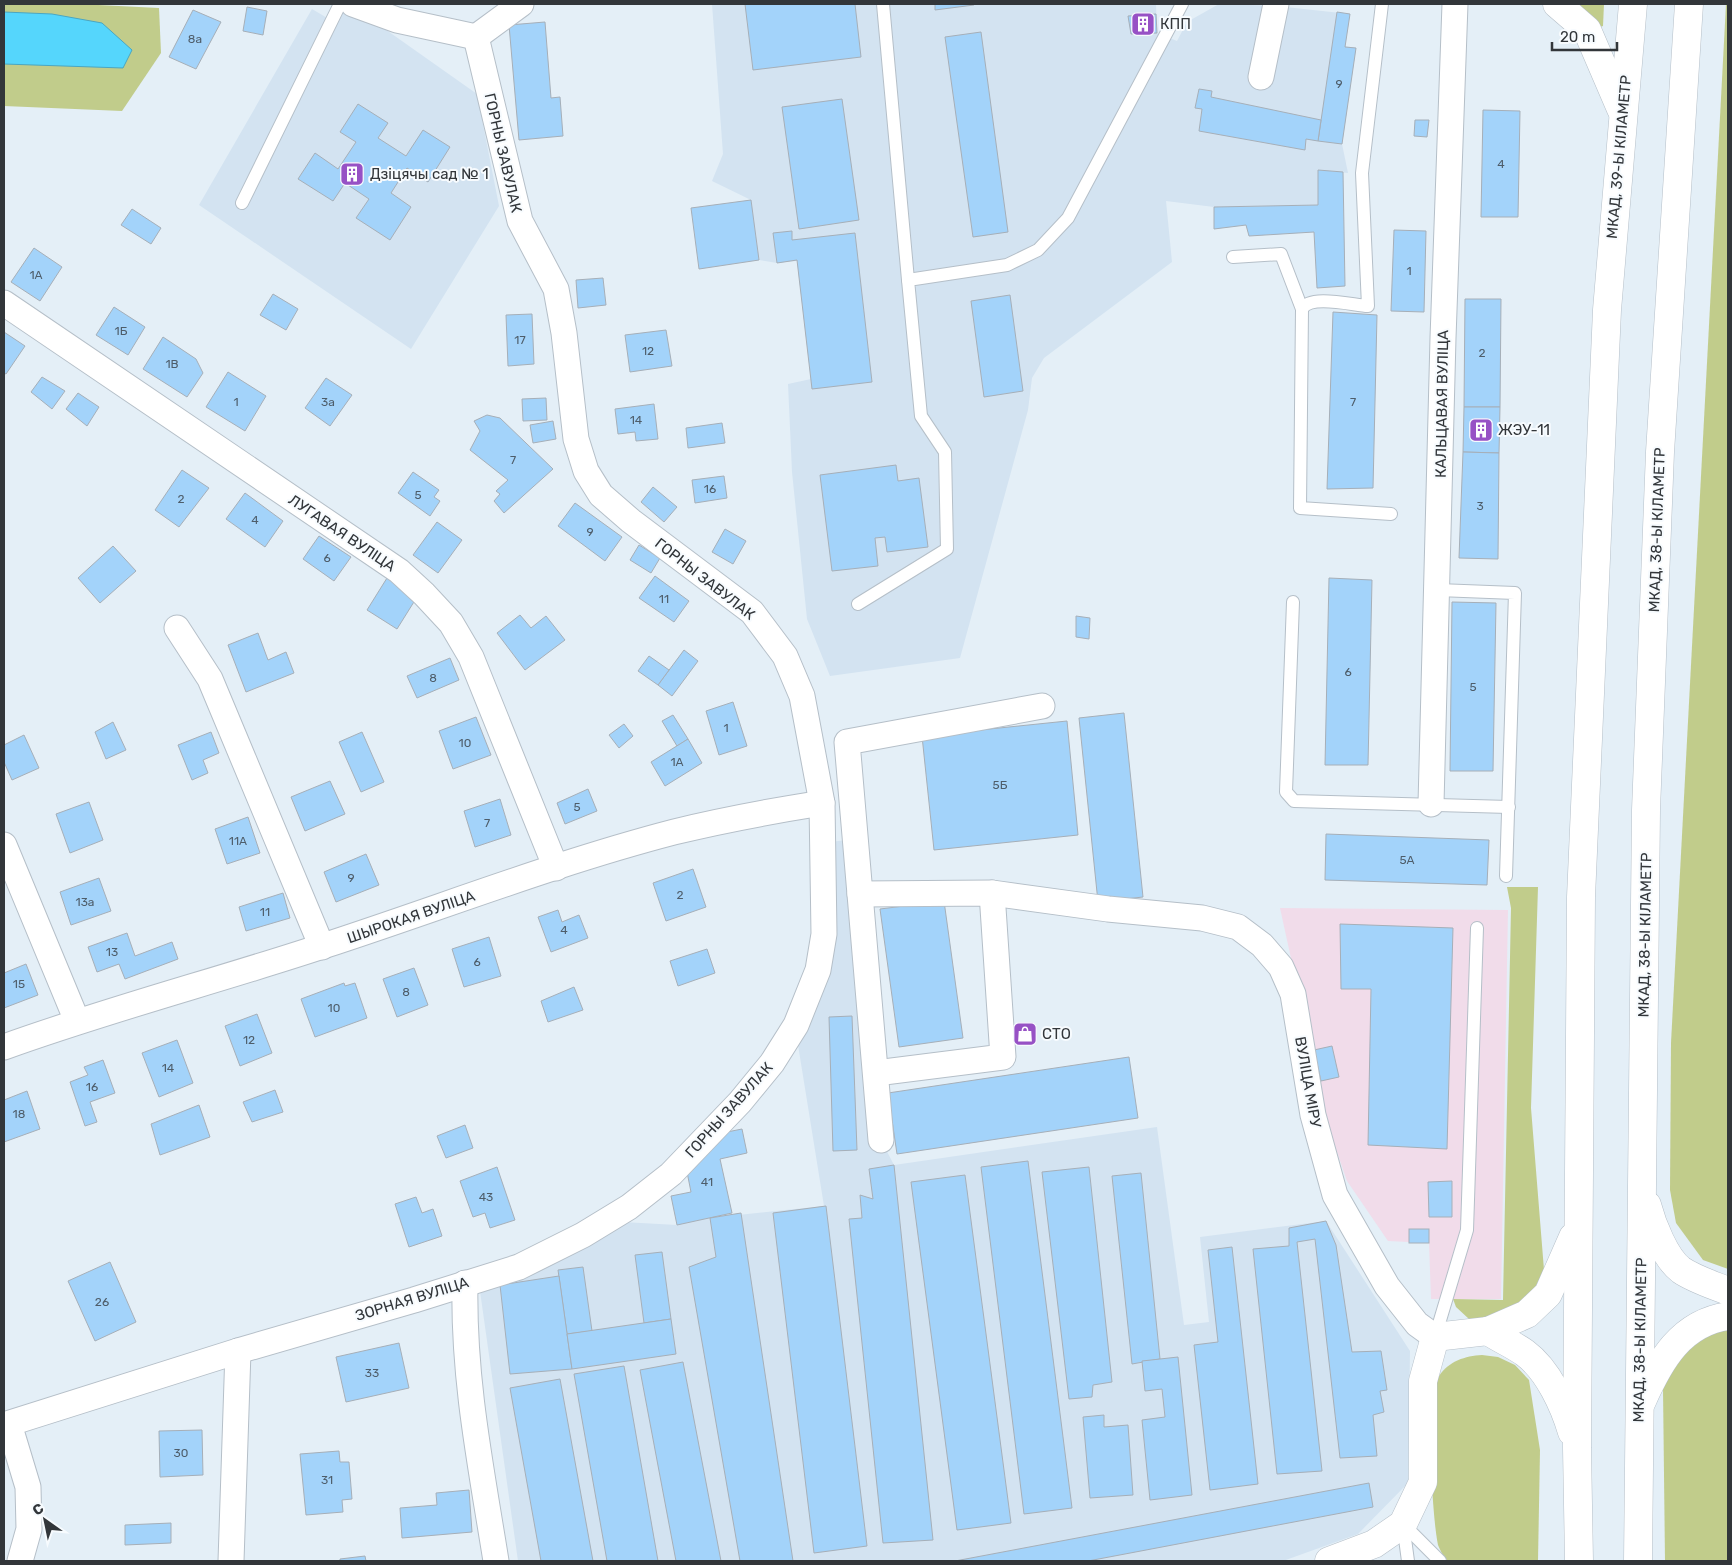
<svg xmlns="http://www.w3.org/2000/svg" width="1732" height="1565" viewBox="0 0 1732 1565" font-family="Rubik,sans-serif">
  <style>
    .commercial { fill: #f1dcea }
    .built { fill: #d3e3f1 }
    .green { fill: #c1cc8b }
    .water { fill: #55d6fc; stroke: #4aa6c2 }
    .building { fill: #a3d3fa; stroke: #a6afb8 }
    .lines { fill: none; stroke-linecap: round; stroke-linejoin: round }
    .service-casing { stroke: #b5bfc8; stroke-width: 14 }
    .minor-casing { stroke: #b5bfc8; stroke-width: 27 }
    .tertiary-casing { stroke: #b5bfc8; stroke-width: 29 }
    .trunk-casing { stroke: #b5bfc8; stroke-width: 29 }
    .service { stroke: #fff; stroke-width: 12 }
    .minor { stroke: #fff; stroke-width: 25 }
    .tertiary { stroke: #fff; stroke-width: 28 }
    .trunk { stroke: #fff; stroke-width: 28 }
    .labels { text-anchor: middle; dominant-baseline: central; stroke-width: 4; stroke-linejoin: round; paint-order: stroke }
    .number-label { font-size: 12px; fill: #4e5d6a }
    .poi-label { font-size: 15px; fill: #32363a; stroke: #f7fbfe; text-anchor: start }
    .street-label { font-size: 15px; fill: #32363a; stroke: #f7fbfe }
  </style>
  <rect width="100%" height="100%" fill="#e4eff7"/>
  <!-- commercial -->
  <polygon class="commercial" points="1280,908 1508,910 1501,1299 1431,1299 1429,1243 1388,1241 1347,1181 1327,1123"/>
  <!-- built -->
  <g class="built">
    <polygon points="712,4 1156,4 1157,33 1177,41 1187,22 1219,4 1276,6 1350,14 1345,46 1356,48 1342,144 1348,173 1318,170 1318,205 1214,207 1166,201 1172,262 1044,358 1032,378 1028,410 960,658 830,676 807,619 792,472 788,384 811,379 797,261 777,263 759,260 751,200 712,181 723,154"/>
    <polygon points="312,9 334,22 338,14 358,10 477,94 499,206 411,349 199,205"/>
    <polygon points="855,839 881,1140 894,1165 1157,1127 1184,1325 1209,1322 1200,1237 1326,1221 1410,1351 1408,1483 1358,1534 1283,1561 518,1561 479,1284 623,1222 677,1225 710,1218 824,1206 798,1045 831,950 830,842"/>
  </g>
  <!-- green -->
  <g class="green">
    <polygon points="4,4 78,4 159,8 161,53 122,111 4,106"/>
    <polygon points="1571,4 1604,4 1603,26 1597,28"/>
    <polygon points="1726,4 1728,4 1728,1269 1703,1260 1676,1223 1670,1190 1671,1043"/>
    <polygon points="1507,887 1538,887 1531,1108 1544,1270 1530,1298 1482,1320 1469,1319 1456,1307 1453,1299 1503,1300 1511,908"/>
    <polygon points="1728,1325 1728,1561 1665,1561 1663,1388 1675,1353"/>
    <path d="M1482 1355 1498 1357 1515 1365 1529 1380 1540 1450 1538 1561H1448C1444 1558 1440 1550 1438 1545 1432 1517 1425 1398 1439 1376 1449 1361 1465 1356 1482 1355Z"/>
  </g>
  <!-- water -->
  <polygon class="water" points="4,12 52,14 102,23 132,50 123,68 4,64"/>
  <!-- building -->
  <g class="building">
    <polygon points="745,4 855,4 861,57 753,70"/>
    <polygon points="935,4 974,4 974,5 935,10"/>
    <polygon points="247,7 267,11 263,35 243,31"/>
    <polygon points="193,10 221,22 196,69 169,57"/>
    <polygon points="1337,12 1350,14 1345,47 1356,48 1342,144 1318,141"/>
    <polygon points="1156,14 1157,33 1131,34 1128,16"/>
    <polygon points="545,22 551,98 560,97 563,136 519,140 509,25"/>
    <polygon points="981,32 1008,232 973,237 945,37"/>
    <polygon points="1199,89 1212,91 1211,97 1321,120 1318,141 1306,139 1305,150 1199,131 1202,109 1195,108"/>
    <polygon points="842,99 859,220 799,229 782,107"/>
    <polygon points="358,104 388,123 378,138 406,156 423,130 450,147 428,182 407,168 391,193 411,207 390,240 356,218 369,199 345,183 333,201 298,179 315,153 338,169 356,142 340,132"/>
    <polygon points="1483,110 1520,111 1518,217 1481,217"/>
    <polygon points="1415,120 1429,120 1427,137 1414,136"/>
    <polygon points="1318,170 1343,172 1345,286 1317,288 1314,232 1249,236 1246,225 1214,229 1214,207 1318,205"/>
    <polygon points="751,200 759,260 699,269 691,208"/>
    <polygon points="132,209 161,228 151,244 121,225"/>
    <polygon points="1394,230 1426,231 1424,312 1391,311"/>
    <polygon points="792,231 792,240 855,233 872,382 812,389 797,260 777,263 773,233"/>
    <polygon points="34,248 62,267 40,301 11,282"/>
    <polygon points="603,278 606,305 578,308 576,280"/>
    <polygon points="273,294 298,309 286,330 260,315"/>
    <polygon points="1010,295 1023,391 984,397 971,301"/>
    <polygon points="1465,299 1501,299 1500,407 1464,407"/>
    <polygon points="114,307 145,327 128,355 96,335"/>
    <polygon points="1333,312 1377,315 1373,488 1327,489"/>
    <polygon points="532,314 534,364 508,366 506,315"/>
    <polygon points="666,330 672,366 630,372 625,335"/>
    <polygon points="4,332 25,346 6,374 4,373"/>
    <polygon points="163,337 196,359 203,373 187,397 143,369"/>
    <polygon points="228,372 266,396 245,431 206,407"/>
    <polygon points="42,377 65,391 52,409 31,392"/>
    <polygon points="326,378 352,395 330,426 305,408"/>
    <polygon points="78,393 99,407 87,426 66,409"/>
    <polygon points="546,398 547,420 523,421 522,399"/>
    <polygon points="654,404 658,439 636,441 635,432 618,434 615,409"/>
    <polygon points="1464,407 1500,407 1499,453 1463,452"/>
    <polygon points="487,415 500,418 553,469 504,513 494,501 500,494 496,491 508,480 470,450 480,431 474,421"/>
    <polygon points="553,421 556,439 533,443 530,425"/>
    <polygon points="722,423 725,443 688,448 686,428"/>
    <polygon points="1463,452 1499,453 1498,559 1459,558"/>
    <polygon points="896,465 898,481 919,478 928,547 887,552 885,537 875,538 878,566 832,571 820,475"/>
    <polygon points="182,470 209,488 179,527 155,510"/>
    <polygon points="413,472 439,490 434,497 440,501 430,516 398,493"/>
    <polygon points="724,476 727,498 695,503 692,480"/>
    <polygon points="653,487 677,507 664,522 641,502"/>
    <polygon points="245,493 283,521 265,547 226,519"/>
    <polygon points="575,503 622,537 605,561 558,526"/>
    <polygon points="437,522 462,540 438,573 413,555"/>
    <polygon points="725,529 746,541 733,564 712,552"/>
    <polygon points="319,536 351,557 334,581 303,559"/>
    <polygon points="639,545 660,558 651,573 630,560"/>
    <polygon points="113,546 136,571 100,603 78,578"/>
    <polygon points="655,576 689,601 674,622 639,598"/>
    <polygon points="387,578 417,597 397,629 367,610"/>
    <polygon points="1329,578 1372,580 1368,765 1325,765"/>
    <polygon points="1452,602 1496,603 1493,771 1450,771"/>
    <polygon points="520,615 531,628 546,616 565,640 525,670 497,633"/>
    <polygon points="1076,616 1090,618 1089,639 1076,637"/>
    <polygon points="258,633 268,660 286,652 294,673 246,692 228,645"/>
    <polygon points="684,650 698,661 672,696 658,685"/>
    <polygon points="649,656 669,670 658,685 638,671"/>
    <polygon points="450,658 459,680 417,698 407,676"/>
    <polygon points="733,702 747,746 719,755 706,711"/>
    <polygon points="1124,713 1143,897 1098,902 1079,718"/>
    <polygon points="673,715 688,739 677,746 662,721"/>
    <polygon points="476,717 491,755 453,769 439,731"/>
    <polygon points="1067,721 1078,835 934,850 922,736"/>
    <polygon points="113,722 126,750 106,759 95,732"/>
    <polygon points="624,724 633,736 619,748 609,735"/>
    <polygon points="211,732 219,753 203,760 208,773 192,780 178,745"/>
    <polygon points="362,732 384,782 361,792 339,742"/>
    <polygon points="24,735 39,768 12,780 4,762 4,745"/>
    <polygon points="688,739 702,763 665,786 651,762"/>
    <polygon points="330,781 345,814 305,831 291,797"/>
    <polygon points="588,789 597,811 565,824 557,803"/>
    <polygon points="500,799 511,835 475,847 464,811"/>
    <polygon points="89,802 103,840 70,853 56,814"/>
    <polygon points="248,817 260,853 227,864 215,829"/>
    <polygon points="1326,834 1489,840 1487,885 1325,880"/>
    <polygon points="366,854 379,885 336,902 324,872"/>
    <polygon points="693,869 706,907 666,921 653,883"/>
    <polygon points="99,878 111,911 71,925 60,892"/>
    <polygon points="283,893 290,918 246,931 239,907"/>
    <polygon points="944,901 963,1038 899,1047 880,909"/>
    <polygon points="558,910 562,922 579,915 588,938 551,952 538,917"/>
    <polygon points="1340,924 1453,928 1447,1149 1368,1145 1371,989 1341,989"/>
    <polygon points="127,933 135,956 172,942 178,959 125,979 119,964 97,972 88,947"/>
    <polygon points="489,937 501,976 464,987 452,949"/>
    <polygon points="707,949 715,973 678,986 670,961"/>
    <polygon points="26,964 38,995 4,1008 4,973"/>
    <polygon points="414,968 428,1005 397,1017 383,979"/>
    <polygon points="344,983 345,986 355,983 367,1018 315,1037 301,999"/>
    <polygon points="574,987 583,1010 548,1022 541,1001"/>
    <polygon points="257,1014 272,1053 240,1066 225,1026"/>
    <polygon points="852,1016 857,1150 833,1151 829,1017"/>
    <polygon points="177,1040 193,1083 159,1097 142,1053"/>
    <polygon points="1332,1046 1339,1077 1321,1081 1314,1050"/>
    <polygon points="1129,1057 1138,1118 897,1154 888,1093"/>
    <polygon points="103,1060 115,1093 90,1102 97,1122 85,1126 70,1082 88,1075 84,1067"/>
    <polygon points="275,1090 283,1112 252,1122 243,1102"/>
    <polygon points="27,1091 40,1129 4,1142 4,1100"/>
    <polygon points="199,1105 210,1137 160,1155 151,1124"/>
    <polygon points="465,1125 473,1148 446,1158 437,1136"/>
    <polygon points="742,1129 747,1153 720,1159 732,1213 677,1225 671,1196 691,1192 687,1172 717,1134"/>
    <polygon points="1028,1161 1072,1508 1024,1514 981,1167"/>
    <polygon points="894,1165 933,1540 883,1543 849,1219 862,1218 860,1195 873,1199 869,1169"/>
    <polygon points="497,1167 515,1220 490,1228 485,1213 473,1217 460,1181"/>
    <polygon points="1089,1167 1112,1382 1093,1385 1092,1397 1069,1399 1042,1172"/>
    <polygon points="1141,1173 1160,1359 1132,1364 1112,1176"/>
    <polygon points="965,1175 1011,1523 957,1530 911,1182"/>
    <polygon points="1452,1181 1452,1217 1429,1217 1428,1182"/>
    <polygon points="416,1197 422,1213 433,1209 442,1236 409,1247 395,1204"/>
    <polygon points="826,1206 867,1546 814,1553 773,1213"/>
    <polygon points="741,1213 793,1561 740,1561 689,1267 716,1257 710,1218"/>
    <polygon points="1326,1221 1336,1245 1352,1352 1381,1351 1387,1390 1380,1391 1384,1412 1373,1415 1377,1456 1340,1458 1315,1239 1297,1242 1322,1471 1277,1474 1253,1249 1289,1246 1289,1228"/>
    <rect x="1409" y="1229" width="20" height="14"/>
    <polygon points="1232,1247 1258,1484 1210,1490 1194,1345 1218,1342 1208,1250"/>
    <polygon points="662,1252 671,1319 644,1323 635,1255"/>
    <polygon points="110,1262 136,1322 95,1341 68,1281"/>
    <polygon points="583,1267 592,1331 567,1334 558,1270"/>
    <polygon points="559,1276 572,1369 510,1374 500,1285"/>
    <polygon points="671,1319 676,1354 572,1369 567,1334"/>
    <polygon points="399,1343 409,1388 346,1402 336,1357"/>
    <polygon points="1178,1357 1192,1495 1150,1500 1142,1420 1165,1417 1162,1389 1145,1391 1142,1361"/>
    <polygon points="683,1362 721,1561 676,1561 640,1370"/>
    <polygon points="624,1366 658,1561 607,1561 574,1374"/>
    <polygon points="560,1379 593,1561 541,1561 510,1388"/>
    <polygon points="1104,1415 1104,1427 1128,1425 1133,1495 1090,1498 1083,1417"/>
    <polygon points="202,1430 203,1475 160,1477 159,1431"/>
    <polygon points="339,1451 340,1462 349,1462 352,1499 342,1500 343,1512 306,1515 300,1454"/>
    <polygon points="1369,1483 1373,1507 1088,1561 955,1561"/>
    <polygon points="469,1490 472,1532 402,1538 400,1508 437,1505 436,1493"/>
    <polygon points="171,1523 171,1543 125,1545 125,1525"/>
    <polygon points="365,1556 366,1561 340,1561 340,1559"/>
  </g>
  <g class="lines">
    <!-- service casing -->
    <g class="service-casing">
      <g id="service">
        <polyline points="883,4 908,280"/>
        <path d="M1382 4 1362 173 1368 306C1352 305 1310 294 1302 309L1300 508 1391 514"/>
        <polyline points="242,203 340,4"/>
        <polyline points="1233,257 1281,254 1302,309"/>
        <polyline points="1438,590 1515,593 1506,876"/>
        <polyline points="1293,602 1286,792 1294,801 1509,807"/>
        <polyline points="858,604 947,549 945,452 921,416 908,280 1007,265 1038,250 1068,218 1182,4"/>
        <polyline points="1435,1337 1467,1230 1477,928"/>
        <polyline points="1403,1524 1440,1561"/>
        <polyline points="1403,1524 1408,1561"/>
      </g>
    </g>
    <!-- minor casing -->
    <g class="minor-casing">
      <g id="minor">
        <polyline points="353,4 397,20 476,37"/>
        <polyline points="476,37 521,4"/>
        <polyline points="1261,77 1276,4"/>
        <polyline points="4,303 399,571 424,594 451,623 471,657 556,868"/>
        <polyline points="177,628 210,679 322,947"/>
        <polyline points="1431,804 1443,338 1455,4"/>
        <polyline points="4,845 77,1021"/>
        <polyline points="992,893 1108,909 1202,918 1238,927 1262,945 1281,967 1293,994 1313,1115 1335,1195 1387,1286 1417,1324 1435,1337"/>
        <polyline points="860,894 992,893 1003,1057 876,1073"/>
        <path d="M4 1047C109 1009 217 981 323 946 440 908 555 863 674 832 723 820 772 811 822 803"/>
        <polyline points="881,1140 847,742 1042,706"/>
        <path d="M465 1283C463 1379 481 1467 496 1561"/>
        <polyline points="9,1424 28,1487 29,1529 20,1561"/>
        <polyline points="4,1425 238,1351 414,1300 519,1267 583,1235 629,1207 671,1174 740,1102 772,1063 796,1025 818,970 824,934 822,803 802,696 785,656 752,612 631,521 601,495 586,471 576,439 564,333 556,289 520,221 476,37"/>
        <polyline points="231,1561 238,1351"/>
      </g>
    </g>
    <!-- tertiary casing -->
    <g class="tertiary-casing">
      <polyline id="tertiary" points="1329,1561 1374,1544 1403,1524 1423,1482 1423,1381 1435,1337 1488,1331"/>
    </g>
    <!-- trunk casing -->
    <g class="trunk-casing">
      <g id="trunk">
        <polyline points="1557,4 1587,30 1621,109"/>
        <path d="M1647 1205C1652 1224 1665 1258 1681 1270 1694 1279 1713 1285 1728 1291"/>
        <path d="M1488 1331C1500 1339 1514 1345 1525 1353 1548 1370 1564 1405 1572 1432"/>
        <polyline points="1488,1331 1527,1314 1548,1294 1573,1237"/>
        <path d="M1642 1401C1660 1360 1681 1323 1728 1316"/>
        <polyline points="1579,1561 1577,1448 1581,897 1607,310 1633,4"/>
        <polyline points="1638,1561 1646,810 1660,452 1689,4"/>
      </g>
    </g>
    <!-- service -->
    <use href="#service" class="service"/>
    <!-- minor -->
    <use href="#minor" class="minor"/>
    <!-- tertiary -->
    <use href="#tertiary" class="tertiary"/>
    <!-- trunk -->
    <use href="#trunk" class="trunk"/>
  </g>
  <!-- icons -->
  <defs>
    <g id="building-square" transform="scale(1.25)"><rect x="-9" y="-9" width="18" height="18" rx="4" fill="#9751c5" stroke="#f7fbfe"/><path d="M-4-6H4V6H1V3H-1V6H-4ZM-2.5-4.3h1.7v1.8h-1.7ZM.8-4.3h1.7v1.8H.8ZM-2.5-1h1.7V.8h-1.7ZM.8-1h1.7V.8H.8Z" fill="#fff"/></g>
    <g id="shop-square" transform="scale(1.25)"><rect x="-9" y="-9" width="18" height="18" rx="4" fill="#9751c5" stroke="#f7fbfe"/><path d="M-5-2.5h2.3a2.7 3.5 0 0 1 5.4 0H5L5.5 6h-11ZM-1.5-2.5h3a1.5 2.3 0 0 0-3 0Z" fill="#fff"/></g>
  </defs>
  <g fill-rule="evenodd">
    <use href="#building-square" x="1143" y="24"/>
    <use href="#building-square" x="352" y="174"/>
    <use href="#building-square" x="1481" y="430"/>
    <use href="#shop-square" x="1025" y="1034"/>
  </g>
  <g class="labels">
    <!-- number labels -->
    <g class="number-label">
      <text x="195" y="39">8а</text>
      <text x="1339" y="84">9</text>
      <text x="1501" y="164">4</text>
      <text x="1409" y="271">1</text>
      <text x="36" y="275">1А</text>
      <text x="121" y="331">1Б</text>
      <text x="520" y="340">17</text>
      <text x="648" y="351">12</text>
      <text x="1482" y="353">2</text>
      <text x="172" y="364">1В</text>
      <text x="236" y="402">1</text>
      <text x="328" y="402">3а</text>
      <text x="1353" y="402">7</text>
      <text x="636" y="420">14</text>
      <text x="513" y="460">7</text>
      <text x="710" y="489">16</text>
      <text x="418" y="495">5</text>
      <text x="181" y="499">2</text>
      <text x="1480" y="506">3</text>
      <text x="255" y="520">4</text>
      <text x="590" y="532">9</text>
      <text x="327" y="558">6</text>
      <text x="664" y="599">11</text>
      <text x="1348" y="672">6</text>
      <text x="433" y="678">8</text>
      <text x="1473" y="687">5</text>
      <text x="726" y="728">1</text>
      <text x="465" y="743">10</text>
      <text x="677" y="762">1А</text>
      <text x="1000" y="785">5Б</text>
      <text x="577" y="807">5</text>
      <text x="487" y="823">7</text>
      <text x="238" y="841">11А</text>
      <text x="1407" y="860">5А</text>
      <text x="351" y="878">9</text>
      <text x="680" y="895">2</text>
      <text x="85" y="902">13а</text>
      <text x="265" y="912">11</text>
      <text x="564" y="930">4</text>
      <text x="112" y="952">13</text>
      <text x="477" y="962">6</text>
      <text x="19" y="984">15</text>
      <text x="406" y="992">8</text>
      <text x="334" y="1008">10</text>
      <text x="249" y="1040">12</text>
      <text x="168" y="1068">14</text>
      <text x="92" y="1087">16</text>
      <text x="19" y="1114">18</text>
      <text x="707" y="1182">41</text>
      <text x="486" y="1197">43</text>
      <text x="102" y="1302">26</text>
      <text x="372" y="1373">33</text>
      <text x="181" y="1453">30</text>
      <text x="327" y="1480">31</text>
    </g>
    <!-- poi labels -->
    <g class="poi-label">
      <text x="1160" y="24">КПП</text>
      <text x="370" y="174">Дзіцячы сад № 1</text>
      <text x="1498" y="430">ЖЭУ-11</text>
      <text x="1042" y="1034">СТО</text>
    </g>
    <!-- street labels -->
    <g class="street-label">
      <text transform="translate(503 153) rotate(77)">ГОРНЫ ЗАВУЛАК</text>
      <text transform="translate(1619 157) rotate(-85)">МКАД, 39-Ы КІЛАМЕТР</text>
      <text transform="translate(1442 404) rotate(-89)">КАЛЬЦАВАЯ ВУЛІЦА</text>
      <text transform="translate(1657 530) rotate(-88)">МКАД, 38-Ы КІЛАМЕТР</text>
      <text transform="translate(342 533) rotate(34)">ЛУГАВАЯ ВУЛІЦА</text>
      <text transform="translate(705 579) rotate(38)">ГОРНЫ ЗАВУЛАК</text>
      <text transform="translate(411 917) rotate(-19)">ШЫРОКАЯ ВУЛІЦА</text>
      <text transform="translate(1645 935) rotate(-89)">МКАД, 38-Ы КІЛАМЕТР</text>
      <text transform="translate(1308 1082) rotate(80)">ВУЛІЦА МІРУ</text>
      <text transform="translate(729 1110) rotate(-48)">ГОРНЫ ЗАВУЛАК</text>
      <text transform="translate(412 1299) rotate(-17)">ЗОРНАЯ ВУЛІЦА</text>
      <text transform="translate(1640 1340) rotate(-89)">МКАД, 38-Ы КІЛАМЕТР</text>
    </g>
  </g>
  <!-- border -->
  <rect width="1732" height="1565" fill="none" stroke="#32363a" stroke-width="10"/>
  <!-- north arrow -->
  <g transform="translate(45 1520) rotate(327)" stroke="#f7fbfe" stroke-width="4" paint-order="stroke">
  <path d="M0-4L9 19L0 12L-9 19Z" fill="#32363a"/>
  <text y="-8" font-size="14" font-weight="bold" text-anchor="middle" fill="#32363a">С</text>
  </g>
  <!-- scale -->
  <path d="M1552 42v8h65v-8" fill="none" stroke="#32363a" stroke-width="2.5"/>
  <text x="1560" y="42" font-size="15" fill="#32363a" stroke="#f7fbfe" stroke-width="4" paint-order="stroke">20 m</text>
</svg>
